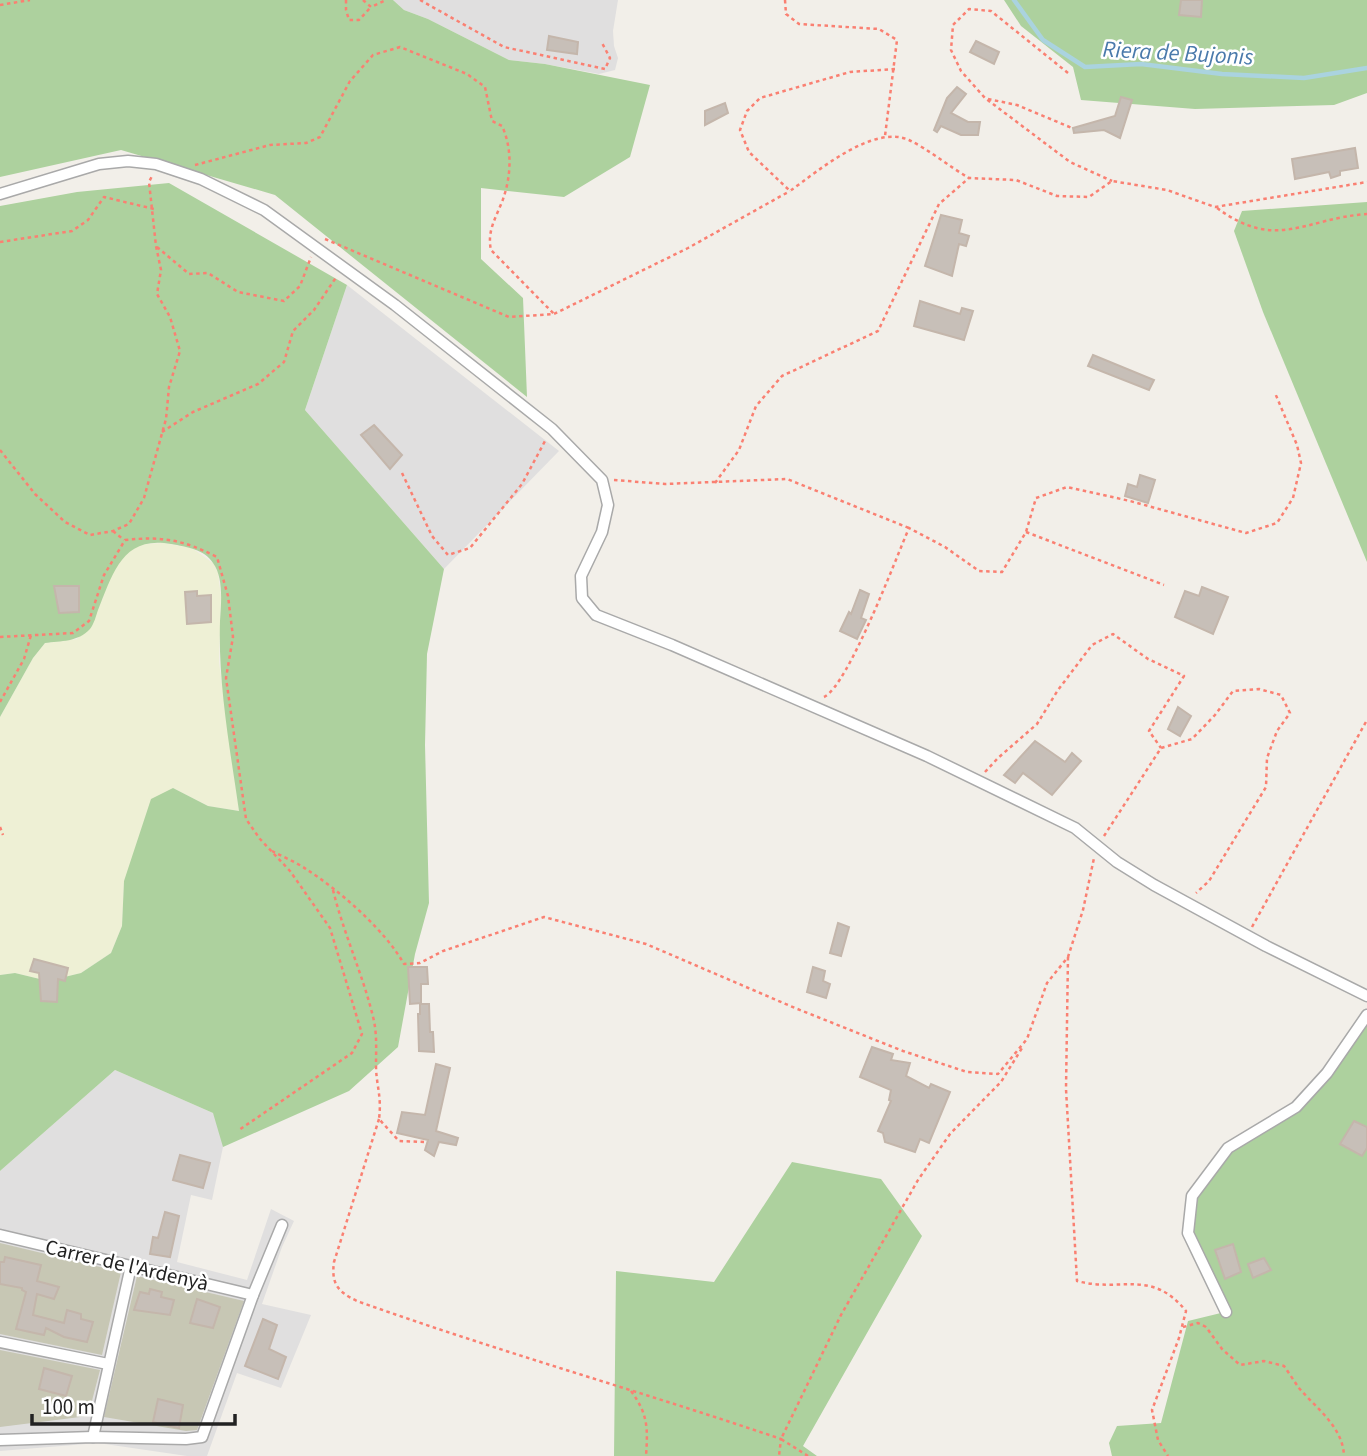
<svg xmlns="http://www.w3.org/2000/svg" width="1367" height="1456" viewBox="0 0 1367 1456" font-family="'Source Sans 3',sans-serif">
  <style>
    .residential { fill: #e0dfdf }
    .construction { fill: #c7c7b4 }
    .farmland { fill: #eef0d5 }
    .forest { fill: #add19e }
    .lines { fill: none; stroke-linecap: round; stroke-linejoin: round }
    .stream { stroke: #aad3df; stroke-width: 4.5 }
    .building { fill: #c7bfb8; stroke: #c4b6ab; stroke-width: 2 }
    .street-casing { stroke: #a9a9a9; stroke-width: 13 }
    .path { stroke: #fa8072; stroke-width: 2.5; stroke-dasharray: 3.5 3.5; stroke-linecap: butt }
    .street { stroke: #fff; stroke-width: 10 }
    .labels { text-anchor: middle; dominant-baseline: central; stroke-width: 5; stroke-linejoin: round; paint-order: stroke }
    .street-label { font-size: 21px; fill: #222; stroke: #fff }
    .water-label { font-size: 23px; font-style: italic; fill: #4a7aab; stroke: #fff }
  </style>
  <rect width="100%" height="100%" fill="#f2efe9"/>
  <!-- residential -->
  <g class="residential">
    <polygon points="393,0 618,0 613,31 614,46 618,58 615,70 599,74 545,64 509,60 428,19 404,10"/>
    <polygon points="347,285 559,451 444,569 305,410"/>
    <polygon points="115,1070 213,1113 222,1130 223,1147 212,1200 191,1195 177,1262 247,1280 271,1209 294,1221 282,1247 262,1304 311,1315 281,1388 237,1373 207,1456 187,1456 98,1443 0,1451 0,1171"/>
  </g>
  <!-- construction -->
  <g class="construction">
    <polygon points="0,1243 121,1272 102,1355 0,1334"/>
    <polygon points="137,1276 244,1301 197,1430 186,1431 104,1417"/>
    <polygon points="0,1350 100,1370 88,1416 0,1427"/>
  </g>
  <!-- farmland -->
  <polygon class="farmland" points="164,543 192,548 214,564 218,573 221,597 219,662 239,811 208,806 173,788 124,881 122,926 111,953 81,973 48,981 15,973 0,975 0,717 33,658 45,643 77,639 102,600 109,577 126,553 141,544"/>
  <!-- forest -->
  <g class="forest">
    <polygon points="0,0 393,0 404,10 428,19 509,60 545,64 650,85 630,157 564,197 481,188 481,259 523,298 527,397 275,195 121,150 0,177"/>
    <polygon points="1004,0 1367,0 1367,93 1334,105 1195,109 1081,100 1073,67 1021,26"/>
    <path d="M169 183 347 285 305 410 444 569 427 654 425 745 429 903 415 954 398 1047 349 1091 223 1147 213 1113 115 1070 0 1171V975L15 973 48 981 81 973 111 953 122 926 124 881 151 799 173 788 208 806 239 811C230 748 218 685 220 621 221 604 224 578 213 563 204 549 187 547 171 544 122 535 113 574 98 610 96 616 94 624 90 629 78 642 61 641 45 643L33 658 0 717V206L77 192Z"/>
    <polygon points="1367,202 1367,562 1263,312 1234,231 1242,211"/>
    <polygon points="1367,1015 1367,1456 1112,1456 1109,1443 1117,1426 1161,1423 1188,1321 1225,1312 1188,1233 1192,1196 1228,1148 1296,1107"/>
    <polygon points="792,1162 881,1179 922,1236 803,1446 817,1456 614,1456 616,1271 714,1282"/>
  </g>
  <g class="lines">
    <!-- stream -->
    <polyline class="stream" points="1014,0 1043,40 1085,67 1141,64 1222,74 1304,78 1367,68"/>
  </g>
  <!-- building -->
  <g class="building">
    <polygon points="1181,0 1202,0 1201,17 1179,15"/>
    <polygon points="549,36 578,42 577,54 547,50"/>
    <polygon points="976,41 999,52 994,64 970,52"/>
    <polygon points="957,87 966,94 951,113 968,122 980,122 978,135 961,135 941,126 937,132 934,130 947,98"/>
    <polygon points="1121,97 1132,100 1120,138 1104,130 1074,133 1073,128 1115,116"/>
    <polygon points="725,103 728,113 705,125 705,111"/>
    <polygon points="1355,148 1358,168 1340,171 1340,175 1331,178 1329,172 1295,179 1292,159"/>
    <polygon points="941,215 962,220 959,233 969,236 966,246 959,244 952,276 925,266"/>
    <polygon points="920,301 960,314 962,308 973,311 964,340 914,326"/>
    <polygon points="1093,355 1154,380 1149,390 1088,366"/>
    <polygon points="374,425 402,455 390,469 361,435"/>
    <polygon points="1140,475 1155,480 1148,503 1125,496 1128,484 1137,487"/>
    <polygon points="54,586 79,586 79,612 59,613"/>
    <polygon points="1202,587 1228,597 1213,634 1175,617 1185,591 1199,596"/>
    <polygon points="860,590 869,594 861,618 866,620 857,639 840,631 849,612 851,614"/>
    <polygon points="197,591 197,596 211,595 211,622 187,624 185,592"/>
    <polygon points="1178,707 1191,716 1180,736 1168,729"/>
    <polygon points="1035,741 1065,762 1072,753 1081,761 1052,795 1023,773 1015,783 1004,775"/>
    <polygon points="838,923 849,927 841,956 830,953"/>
    <polygon points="34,959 68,968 65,981 58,979 57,1002 41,1001 39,973 30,971"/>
    <polygon points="408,967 427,967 428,984 421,984 421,1003 410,1004"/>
    <polygon points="813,967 825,971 823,981 830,984 826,998 807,992"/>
    <polygon points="420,1004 429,1004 430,1032 433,1032 434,1052 419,1051 418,1014 420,1014"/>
    <polygon points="872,1047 893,1054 891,1060 910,1063 906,1076 929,1088 931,1084 950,1092 929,1143 920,1139 915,1152 885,1142 883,1133 878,1131 891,1101 889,1100 891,1090 860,1077"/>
    <polygon points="436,1064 450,1068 436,1131 458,1138 456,1145 439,1142 434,1156 425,1150 428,1140 397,1133 402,1112 425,1115"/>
    <polygon points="1354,1121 1367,1127 1367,1148 1362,1156 1340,1144"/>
    <polygon points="180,1155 210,1163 203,1188 173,1180"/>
    <polygon points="165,1212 179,1216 170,1257 150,1254 153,1237 158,1238"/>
    <polygon points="1233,1244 1241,1272 1225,1279 1215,1250"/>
    <polygon points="5,1257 41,1265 37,1281 59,1287 54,1299 37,1294 33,1315 64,1323 67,1310 81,1314 81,1319 93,1322 87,1342 64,1337 46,1328 44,1335 16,1329 26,1292 22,1290 22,1288 0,1284 0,1262 4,1262"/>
    <polygon points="1264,1258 1271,1270 1253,1278 1248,1264"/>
    <polygon points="150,1289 162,1292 161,1297 174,1300 170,1315 134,1310 140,1292 149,1294"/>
    <polygon points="197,1299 220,1307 213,1328 190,1323"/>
    <polygon points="263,1319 277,1325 269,1349 286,1357 278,1379 245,1366"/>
    <polygon points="44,1368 72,1376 66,1396 39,1389"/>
    <polygon points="158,1399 183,1405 179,1428 153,1422"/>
  </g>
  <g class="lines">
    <!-- street casing -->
    <g class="street-casing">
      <g id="street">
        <polyline points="0,194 99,164 128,161 156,164 201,179 264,210 395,305 552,429 602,480 608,505 602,532 581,576 582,598 596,615 672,645 927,756 1075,828 1117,862 1154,885 1266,946 1367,996"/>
        <polyline points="0,1235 253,1295"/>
        <polyline points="1226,1312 1188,1233 1192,1196 1228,1148 1296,1107 1327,1073 1367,1015"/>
        <polyline points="0,1342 108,1364"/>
        <polyline points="93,1437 131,1266"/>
        <polyline points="0,1440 93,1437 186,1439 202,1437 253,1295 282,1225"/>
      </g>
    </g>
    <!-- path -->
    <g class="path">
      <polyline points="346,0 346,10 349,20 359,20 371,7"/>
      <polyline points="363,0 371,7 386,0"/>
      <polyline points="420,0 504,47 605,69 610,58 601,41"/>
      <polyline points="785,0 786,14 799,24 879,29 897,40 885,136"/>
      <polyline points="0,5 30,0"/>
      <path d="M895 69 850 72 760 98 747 111 740 130 749 152 790 191C818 171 873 124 909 140 928 149 950 167 969 178"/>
      <polyline points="1068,73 991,11 969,9 953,25 951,50 961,71 985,98 1070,162 1112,181"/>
      <polyline points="988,99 1017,105 1072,128"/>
      <path d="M195 165 270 145 306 143 320 137 350 81 373 55 400 47 467 74 485 87 492 121 502 126C513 150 511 178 502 202 495 219 487 232 491 250L554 314"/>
      <path d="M1217 208C1277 252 1305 218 1367 214"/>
      <polyline points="325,239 509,317 554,314 688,248 790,191"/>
      <polyline points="0,242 72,231 88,220 104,197 154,209"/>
      <polyline points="157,247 189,274 208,273 238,292 284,301 300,286 311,257"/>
      <polyline points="162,432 193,412 258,384 284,362 293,331 314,310 337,276"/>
      <polyline points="0,450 35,494 65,522 90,535 113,531 129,524 144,498 166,419 169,387 180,351 170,317 157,294 161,270 156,246 149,182 152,176"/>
      <polyline points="402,473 432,536 448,555 470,548 522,484 545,441"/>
      <polyline points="614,480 665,484 787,479 909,528"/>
      <polyline points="715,483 739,450 756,406 782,376 878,331 939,204 969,178 1016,180 1057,196 1089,197 1112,181 1167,190 1215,207 1367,182"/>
      <polyline points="113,531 124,540"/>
      <polyline points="1026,532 1164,585"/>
      <path d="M0 637 73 633 89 621 104 575 125 540C163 536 183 540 217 557L228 596 233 637 226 678 246 819 260 839 290 871 330 928 362 1034 352 1053 239 1130"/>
      <path d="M824 697C848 686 896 558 909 528L945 547 979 571 1002 572 1026 532 1036 498 1067 487 1130 501 1246 533 1277 523 1293 498 1301 463 1297 445 1275 393"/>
      <polyline points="0,702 24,659 31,635"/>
      <polyline points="985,772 998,758 1037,724 1058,690 1092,645 1113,634 1148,659 1184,676 1149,731 1161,748"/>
      <polyline points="0,827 3,835"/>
      <polyline points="1104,836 1161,748 1192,739 1215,715 1233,691 1259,689 1281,695 1290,713 1277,731 1267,758 1266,787 1209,881 1196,893"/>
      <path d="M272 851C283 857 296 862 306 869 340 891 384 929 404 964L420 963 443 951 544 917 646 944 795 1008 903 1051 967 1072 998 1074 1027 1039 1047 983 1068 957 1083 910 1094 858"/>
      <path d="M333 890C344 935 364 977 374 1021 377 1036 376 1050 376 1065 376 1085 382 1096 379 1119L399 1141 424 1142"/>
      <polyline points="1252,927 1367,720"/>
      <path d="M1068 957 1066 1089 1077 1281C1121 1293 1151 1268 1186 1311L1179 1338 1152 1410 1158 1440 1168 1456"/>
      <path d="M379 1119 334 1262C331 1284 338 1292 357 1301 497 1351 640 1391 781 1439L779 1456"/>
      <path d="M1183 1327 1198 1323 1206 1327 1222 1349 1240 1365 1264 1361 1284 1366C1289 1373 1294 1381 1299 1388 1317 1409 1343 1427 1344 1456"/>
      <path d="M631 1391C648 1414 648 1428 646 1456"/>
      <polyline points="808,1456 781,1439 841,1315 918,1180 950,1134 1001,1082 1022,1048"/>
    </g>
    <!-- street -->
    <use href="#street" class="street"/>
  </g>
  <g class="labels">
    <!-- street labels -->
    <g class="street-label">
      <text transform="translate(127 1265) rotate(13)">Carrer de l'Ardenyà</text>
    </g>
    <!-- water labels -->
    <g class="water-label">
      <text transform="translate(1178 53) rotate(3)">Riera de Bujonis</text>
    </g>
  </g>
  <!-- scale -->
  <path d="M32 1414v10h203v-10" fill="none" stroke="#222222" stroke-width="3.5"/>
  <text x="42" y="1414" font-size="21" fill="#222222" stroke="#ffffff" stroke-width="5" paint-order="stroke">100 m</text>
</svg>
